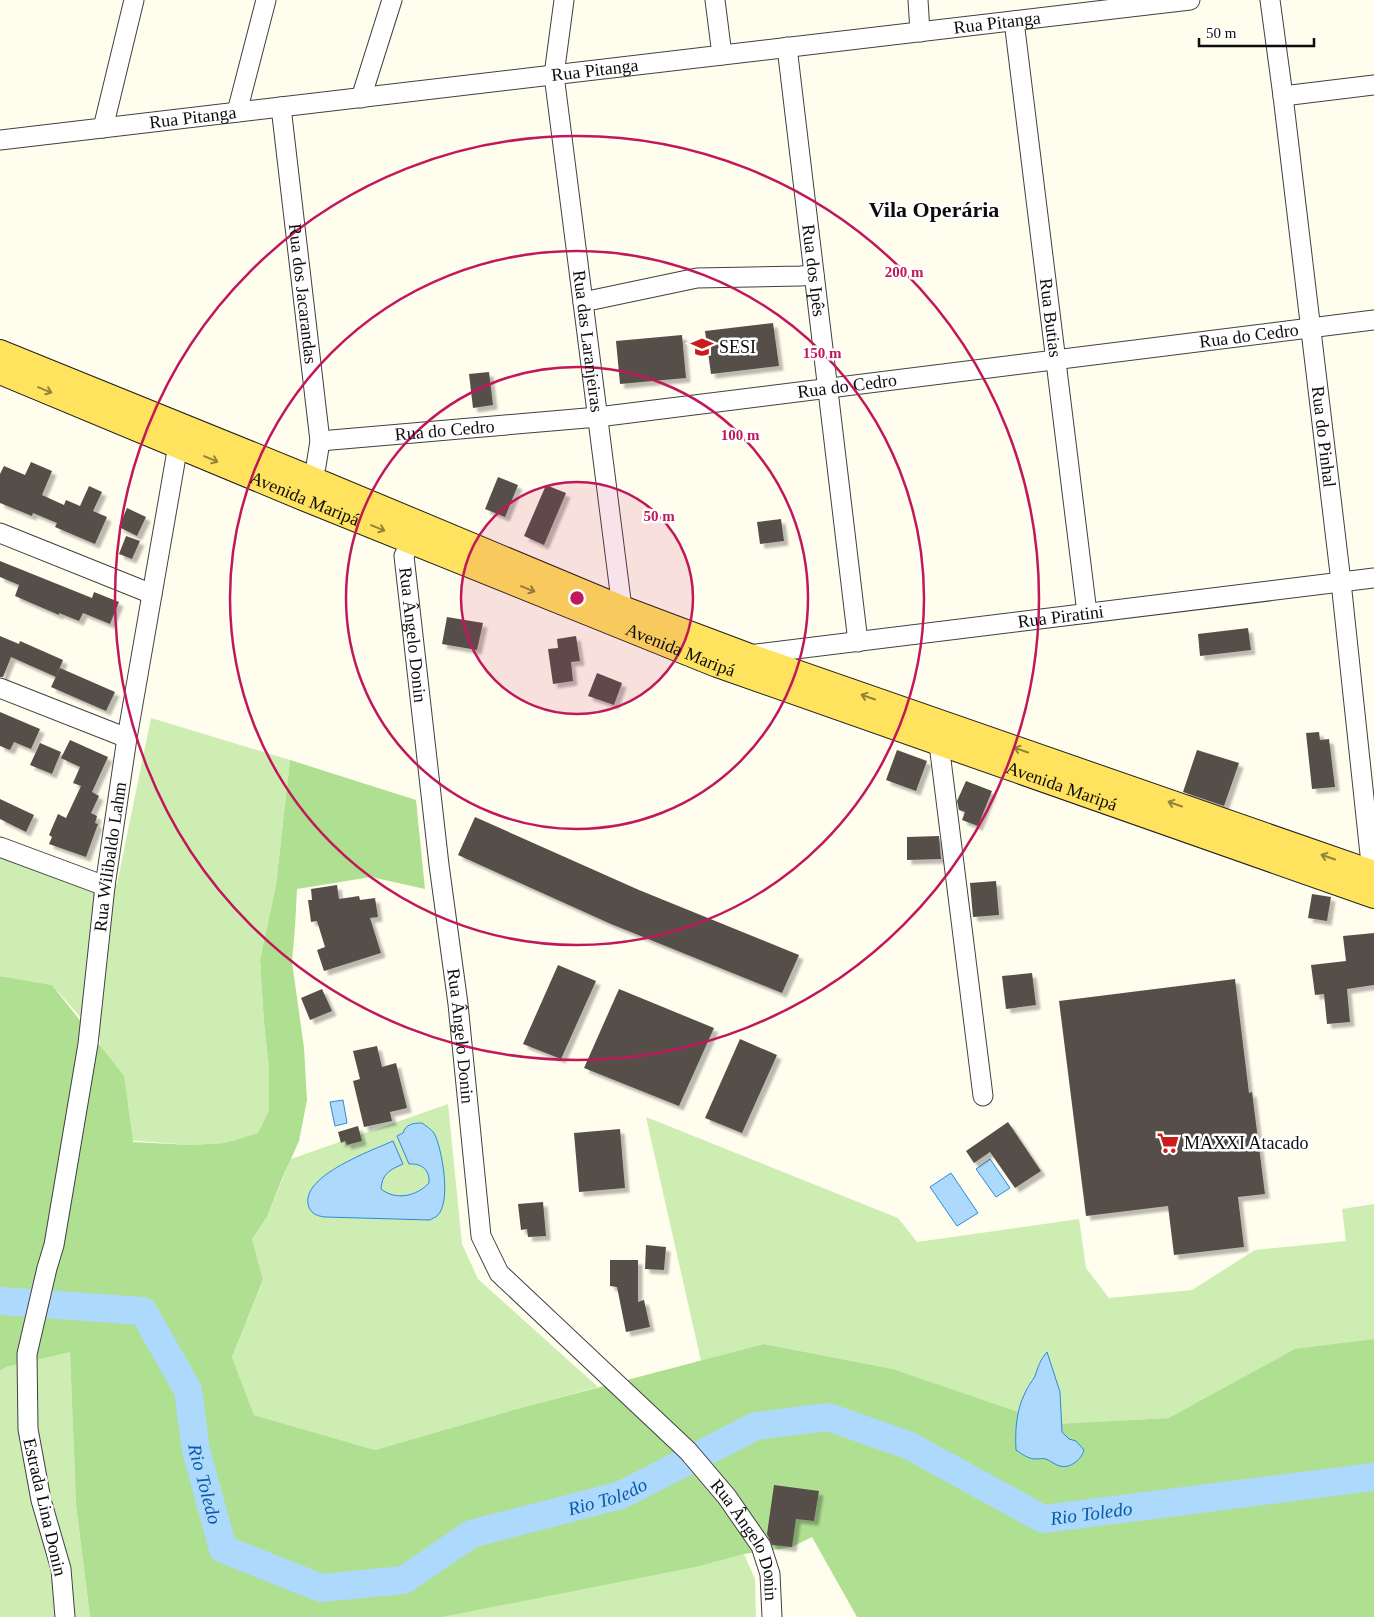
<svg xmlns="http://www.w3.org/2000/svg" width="1374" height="1617" viewBox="0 0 1374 1617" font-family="'Times New Roman',serif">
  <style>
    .green { fill: #cdedb3 }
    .forest { fill: #afdf91 }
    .water { fill: #add9fc; stroke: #2e89d9 }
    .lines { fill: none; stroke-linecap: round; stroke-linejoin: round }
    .river { stroke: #add9fc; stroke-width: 28 }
    .building { fill: #574f49; filter: url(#shadow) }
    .minor-casing { stroke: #404040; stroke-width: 21 }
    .major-casing { stroke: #1e1e1e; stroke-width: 26 }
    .minor { stroke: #fff; stroke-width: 19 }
    .major { stroke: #ffe35e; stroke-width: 24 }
    .oneway { stroke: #92833a }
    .ring { fill: none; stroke: #c2185b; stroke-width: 2.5 }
    .labels { text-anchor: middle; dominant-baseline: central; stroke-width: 5; stroke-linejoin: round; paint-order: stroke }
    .street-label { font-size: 18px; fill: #0d0d0d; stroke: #fff }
    .poi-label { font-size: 18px; fill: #0d0d0d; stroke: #fff; text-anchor: start }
    .water-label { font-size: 19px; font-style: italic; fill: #0b5aaa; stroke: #fff }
    .district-label { font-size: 22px; font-weight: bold; fill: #0d0d0d; stroke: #fff }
    .centre { fill: #c2185b; stroke: #fff; stroke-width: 2.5 }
    .ring-label { font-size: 15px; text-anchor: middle; font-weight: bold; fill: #c2185b; stroke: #fff; stroke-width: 5; stroke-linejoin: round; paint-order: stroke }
  </style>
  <defs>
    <filter id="shadow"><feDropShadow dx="4.5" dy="4.5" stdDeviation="1" flood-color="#0004"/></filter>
  </defs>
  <rect width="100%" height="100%" fill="#fffdee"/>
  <!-- green -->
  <g class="green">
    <polygon points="151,718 290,760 276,885 260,960 264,1023 269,1069 269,1110 258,1133 225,1143 191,1145 99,1138 100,1039 52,985 0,976 0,842 117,884"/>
    <polygon points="448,1104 462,1244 478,1279 598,1387 524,1407 375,1450 254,1415 232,1357 263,1281 252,1239 267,1217 291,1159"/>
    <polygon points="646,1117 898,1218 917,1242 1079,1219 1086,1268 1109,1298 1192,1290 1255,1250 1346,1241 1342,1209 1374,1204 1374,1339 1295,1350 1170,1418 1054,1424 893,1369 764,1344 701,1361"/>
    <polygon points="70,1351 76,1505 90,1617 0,1617 0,1371 6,1367"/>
    <polygon points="744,1554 755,1579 756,1617 440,1617"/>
  </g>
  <!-- forest -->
  <polygon class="forest" points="290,760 416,800 425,889 371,877 297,889 295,927 292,962 304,1048 307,1100 299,1141 282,1179 267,1217 252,1239 263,1280 232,1357 254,1415 375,1450 524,1407 764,1344 893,1369 1054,1424 1169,1418 1295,1349 1374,1339 1374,1617 857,1617 812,1537 792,1547 744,1554 695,1567 442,1617 90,1617 76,1505 70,1352 6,1367 0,1371 0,976 52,985 124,1076 133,1142 191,1145 225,1143 258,1133 269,1110 269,1069 264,1023 260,960 276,885"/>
  <!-- water -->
  <g class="water">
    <polygon points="343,1100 347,1123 335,1126 330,1102"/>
    <path d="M422 1123C426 1126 431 1129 434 1133 442 1148 452 1203 437 1216 436 1217 431 1219 430 1220L325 1217C316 1216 310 1213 308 1204 303 1175 371 1151 393 1141L403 1164C389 1170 382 1174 381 1189 396 1201 417 1196 429 1183 430 1170 422 1163 409 1164L397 1136 403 1133C406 1124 413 1123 422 1123Z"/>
    <polygon points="990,1159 1010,1188 996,1197 976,1169"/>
    <polygon points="951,1173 978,1213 957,1226 930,1187"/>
    <path d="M1047 1352 1060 1392 1062 1432 1069 1439 1076 1441 1084 1450C1082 1459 1070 1469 1060 1466 1055 1465 1051 1461 1046 1459 1042 1458 1039 1459 1034 1459 1027 1458 1022 1454 1016 1450 1015 1431 1016 1411 1025 1393 1027 1387 1032 1382 1035 1376 1038 1367 1040 1360 1047 1352Z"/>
  </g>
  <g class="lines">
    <!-- river -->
    <path class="river" id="s1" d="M0 1301 143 1311 188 1390 196 1450 223 1549 321 1588 404 1580 471 1534 621 1495 756 1426 828 1417 908 1445 1043 1519 1374 1477"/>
  </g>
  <!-- building -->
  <g class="building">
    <polygon points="773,323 779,366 711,374 705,331"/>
    <polygon points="682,335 686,378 620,384 616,341"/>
    <polygon points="489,372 493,405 473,408 469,374"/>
    <polygon points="31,462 52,471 42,495 64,505 66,500 80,506 89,486 102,492 93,511 107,517 95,544 55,527 57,523 33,513 32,516 0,503 0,474 4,466 25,475"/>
    <polygon points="498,477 518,485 505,517 485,509"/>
    <polygon points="546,485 566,493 544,545 524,536"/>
    <polygon points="127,508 146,517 137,536 119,527"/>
    <polygon points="781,519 784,541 760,544 757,522"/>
    <polygon points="126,536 140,541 132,559 119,554"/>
    <polygon points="0,561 92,598 94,592 119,602 110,624 83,613 79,621 59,613 59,615 15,596 19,585 0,577"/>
    <polygon points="447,617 483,623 477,650 442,644"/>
    <polygon points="1248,628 1251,650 1200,656 1198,634"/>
    <polygon points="0,636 19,644 20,641 63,660 56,677 11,657 3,677 0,677"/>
    <polygon points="576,636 580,661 571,662 573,681 553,684 548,649 558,648 557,639"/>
    <polygon points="60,668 115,692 106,711 51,687"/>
    <polygon points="597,673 622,683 614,705 588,696"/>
    <polygon points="0,712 40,729 31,749 14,742 10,750 0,746"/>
    <polygon points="1319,732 1320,740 1329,739 1335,787 1312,789 1306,733"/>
    <polygon points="70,740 108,757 92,792 99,796 91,813 97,816 95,823 98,824 86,857 49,844 52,837 49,835 58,814 66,818 81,786 73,783 80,767 61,758"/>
    <polygon points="40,743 61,752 52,774 30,765"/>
    <polygon points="897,750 927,761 916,791 886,780"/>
    <polygon points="1197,750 1239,763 1224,806 1183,792"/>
    <polygon points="966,781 992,791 978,826 962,820 965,812 959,810 957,801"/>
    <polygon points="0,799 34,815 26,832 0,819"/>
    <polygon points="475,817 639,890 799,955 782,993 611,924 458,855"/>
    <polygon points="939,836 941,859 907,860 907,837"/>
    <polygon points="996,881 999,915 973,917 970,883"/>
    <polygon points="337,885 339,899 359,896 360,900 375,898 378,917 370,918 381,953 324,971 317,950 325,947 317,921 311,922 308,900 312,900 311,889"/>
    <polygon points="1312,894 1331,897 1327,921 1308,918"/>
    <polygon points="1374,933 1374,985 1347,989 1350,1022 1327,1024 1324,994 1315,995 1311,965 1346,961 1343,936"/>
    <polygon points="558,965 596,981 561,1059 523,1044"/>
    <polygon points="1032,973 1036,1005 1006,1009 1002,976"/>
    <polygon points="1235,979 1249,1093 1252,1092 1265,1194 1238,1197 1244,1247 1174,1255 1168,1206 1086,1216 1059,1001"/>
    <polygon points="322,989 332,1011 310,1020 301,998"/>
    <polygon points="619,989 714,1028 679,1106 584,1068"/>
    <polygon points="740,1039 777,1055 742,1133 705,1118"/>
    <polygon points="377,1046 382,1067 396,1063 407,1108 390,1112 392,1121 364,1127 353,1081 360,1079 353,1051"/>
    <polygon points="1008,1122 1041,1171 1015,1188 990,1152 974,1163 966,1151"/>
    <polygon points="358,1126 362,1141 347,1145 345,1141 341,1143 338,1132"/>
    <polygon points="620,1129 625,1188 579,1192 574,1133"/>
    <polygon points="543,1202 546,1236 528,1237 527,1229 521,1230 518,1204"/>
    <polygon points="646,1245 666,1247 664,1270 645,1269"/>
    <polygon points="610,1260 638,1260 638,1302 644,1300 650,1327 626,1332 617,1287 610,1286"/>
    <polygon points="774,1485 819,1491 814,1521 796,1519 792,1547 772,1545 767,1534"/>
  </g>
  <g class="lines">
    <!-- minor casing -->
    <g class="minor-casing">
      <g id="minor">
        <path id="s2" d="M564 0 554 75 622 608 618 618"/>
        <polyline points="715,0 722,55"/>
        <polyline points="918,0 920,32"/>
        <path id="s3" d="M1270 0 1283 96 1341 582 1372 873 1367 884"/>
        <path id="s4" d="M1014 21 1087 613"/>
        <path id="s5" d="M787 47 858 642"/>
        <polyline points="1283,96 1374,85"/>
        <polyline points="361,98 392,0"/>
        <path id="s6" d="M281 107 320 441 316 466 308 492"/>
        <polyline points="237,112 266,0"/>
        <polyline points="103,128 134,0"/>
        <path id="s7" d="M0 140 1190 0"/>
        <polyline points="583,302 697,278 800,276 814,275"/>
        <path id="s8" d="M320 441 598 417 1374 320"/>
        <path id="s9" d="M416 530 404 556 439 865 458 1004 481 1236 499 1273 688 1451 727 1497 761 1546 770 1574 772 1617"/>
        <polyline points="0,533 152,594"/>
        <path id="s10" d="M748 655 1374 578"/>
        <polyline points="0,688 127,738"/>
        <polyline points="939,744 983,1096"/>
        <polyline points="0,847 105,886"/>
        <path id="s11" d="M65 1617 61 1569 41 1500 28 1429 27 1354 47 1268 54 1245 88 1044 105 886 127 738 178 445 182 434"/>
      </g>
    </g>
    <!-- major casing -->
    <g class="major-casing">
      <g id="major">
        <polyline points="0,352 313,479 622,608 747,655 1374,873"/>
        <path id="s12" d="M0 372 305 499 717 665 1374 896"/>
      </g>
    </g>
    <!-- minor -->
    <use href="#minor" class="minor"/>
    <!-- major -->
    <use href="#major" class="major"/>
  </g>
  <!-- one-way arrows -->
  <defs><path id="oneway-shaft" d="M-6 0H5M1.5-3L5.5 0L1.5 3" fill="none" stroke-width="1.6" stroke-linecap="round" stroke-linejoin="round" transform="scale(1.25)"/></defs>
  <g class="oneway">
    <use href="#oneway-shaft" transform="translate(45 390) rotate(22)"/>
    <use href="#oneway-shaft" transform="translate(211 459) rotate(23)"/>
    <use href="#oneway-shaft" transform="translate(378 528) rotate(22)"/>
    <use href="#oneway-shaft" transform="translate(528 589) rotate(22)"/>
    <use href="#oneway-shaft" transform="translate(868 697) rotate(-161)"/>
    <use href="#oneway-shaft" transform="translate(1021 750) rotate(-161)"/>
    <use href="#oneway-shaft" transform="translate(1175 804) rotate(-161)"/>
    <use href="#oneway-shaft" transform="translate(1328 857) rotate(-161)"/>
  </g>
  <!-- distance rings -->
  <circle cx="577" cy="598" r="116" fill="#c2185b" fill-opacity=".12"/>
  <g class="ring">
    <circle cx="577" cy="598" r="116"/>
    <circle cx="577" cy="598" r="231"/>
    <circle cx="577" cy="598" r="347"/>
    <circle cx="577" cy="598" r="462"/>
  </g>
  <!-- icons -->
  <defs>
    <g id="school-bare" transform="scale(1.725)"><path d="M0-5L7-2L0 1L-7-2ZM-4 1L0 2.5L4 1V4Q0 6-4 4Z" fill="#ca1d19" stroke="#fff" stroke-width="2.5" paint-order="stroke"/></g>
    <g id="supermarket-bare" transform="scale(1.725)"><path d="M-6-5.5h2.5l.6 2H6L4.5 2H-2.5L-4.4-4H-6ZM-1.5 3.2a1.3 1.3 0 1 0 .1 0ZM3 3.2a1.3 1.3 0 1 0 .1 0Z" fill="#ca1d19" stroke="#fff" stroke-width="2.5" paint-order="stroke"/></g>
  </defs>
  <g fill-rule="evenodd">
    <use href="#school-bare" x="702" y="347"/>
    <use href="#supermarket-bare" x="1168" y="1143"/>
  </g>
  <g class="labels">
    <!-- street labels -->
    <g class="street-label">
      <text stroke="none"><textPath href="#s7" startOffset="1004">Rua Pitanga</textPath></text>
      <text stroke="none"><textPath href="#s7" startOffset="599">Rua Pitanga</textPath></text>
      <text stroke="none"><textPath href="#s7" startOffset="194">Rua Pitanga</textPath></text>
      <text stroke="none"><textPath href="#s5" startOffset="225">Rua dos Ipês</textPath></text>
      <text stroke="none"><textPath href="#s6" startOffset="188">Rua dos Jacarandas</textPath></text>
      <text stroke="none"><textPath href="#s4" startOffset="299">Rua Butias</textPath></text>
      <text stroke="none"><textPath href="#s8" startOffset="935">Rua do Cedro</textPath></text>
      <text stroke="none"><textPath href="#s2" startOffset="344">Rua das Laranjeiras</textPath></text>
      <text stroke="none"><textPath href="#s8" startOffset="530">Rua do Cedro</textPath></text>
      <text stroke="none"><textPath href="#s8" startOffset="125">Rua do Cedro</textPath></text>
      <text stroke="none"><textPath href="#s3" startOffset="440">Rua do Pinhal</textPath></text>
      <text stroke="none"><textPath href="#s12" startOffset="330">Avenida Maripá</textPath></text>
      <text stroke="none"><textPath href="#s10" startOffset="315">Rua Piratini</textPath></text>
      <text stroke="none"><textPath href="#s9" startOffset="108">Rua Ângelo Donin</textPath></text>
      <text stroke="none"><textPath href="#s12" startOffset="735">Avenida Maripá</textPath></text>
      <text stroke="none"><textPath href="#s12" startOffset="1140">Avenida Maripá</textPath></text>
      <text stroke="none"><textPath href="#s11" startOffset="772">Rua Wilibaldo Lahm</textPath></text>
      <text stroke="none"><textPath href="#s9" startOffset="512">Rua Ângelo Donin</textPath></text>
      <text transform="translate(45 1507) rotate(77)">Estrada Lina Donin</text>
      <text stroke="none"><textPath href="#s9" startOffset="1122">Rua Ângelo Donin</textPath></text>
    </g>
    <!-- poi labels -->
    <g class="poi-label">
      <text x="719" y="347">SESI</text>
      <text x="1184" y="1143">MAXXI Atacado</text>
    </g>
    <!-- water labels -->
    <g class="water-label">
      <text stroke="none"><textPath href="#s1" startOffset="330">Rio Toledo</textPath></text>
      <text stroke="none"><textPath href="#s1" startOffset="809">Rio Toledo</textPath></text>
      <text stroke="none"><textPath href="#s1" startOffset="1334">Rio Toledo</textPath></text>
    </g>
    <!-- district labels -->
    <g class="district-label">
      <text x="934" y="209">Vila Operária</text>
    </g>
  </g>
  <circle cx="577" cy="598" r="8" class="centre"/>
  <g class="ring-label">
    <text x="904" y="277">200 m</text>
    <text x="822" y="358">150 m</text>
    <text x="740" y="440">100 m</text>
    <text x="659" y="521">50 m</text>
  </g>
  <!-- scale -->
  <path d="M1199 38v8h115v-8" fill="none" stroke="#0d0d0d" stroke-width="2.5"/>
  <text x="1206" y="38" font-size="15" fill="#0d0d0d" stroke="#ffffff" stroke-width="4" paint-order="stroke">50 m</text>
</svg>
